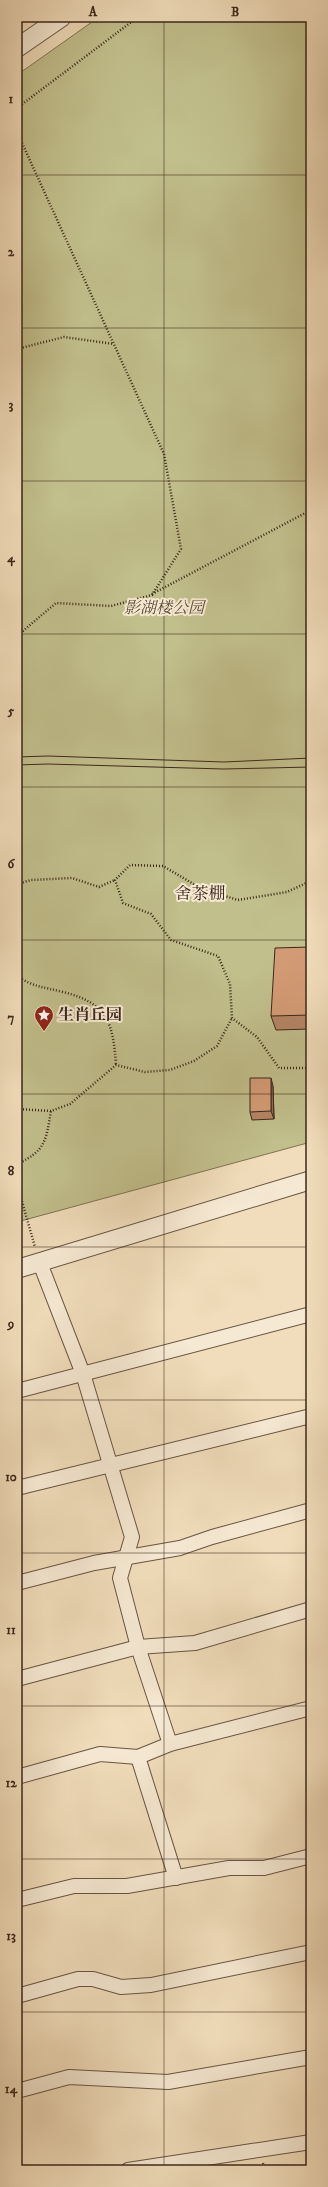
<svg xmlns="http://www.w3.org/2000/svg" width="328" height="2187" viewBox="0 0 328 2187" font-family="'IM FELL DW Pica','Noto Serif SC',serif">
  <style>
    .green { fill: #c1bf8c; stroke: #7e7354 }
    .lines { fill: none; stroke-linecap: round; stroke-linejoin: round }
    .minor-casing { stroke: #685443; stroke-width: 16 }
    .tertiary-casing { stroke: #685443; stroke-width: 20 }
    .path { stroke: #3b271b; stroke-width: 2.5; stroke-dasharray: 1 2; stroke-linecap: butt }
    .minor { stroke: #f6e9d3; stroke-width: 14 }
    .tertiary { stroke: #f6e9d3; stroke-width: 18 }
    .tram { stroke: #3b271b; stroke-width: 1 }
    .wall { fill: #b58565; stroke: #3b271b }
    .shaded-wall { fill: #946c52; stroke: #3b271b }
    .building { fill: #d39b75; stroke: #3b271b }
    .grid { fill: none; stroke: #3b271b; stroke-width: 1; stroke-opacity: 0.55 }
    .labels { text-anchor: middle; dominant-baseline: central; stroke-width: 4; stroke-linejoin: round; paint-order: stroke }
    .park-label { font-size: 16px; font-style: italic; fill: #5c4d37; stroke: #f6e9d3 }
    .poi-label { font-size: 16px; font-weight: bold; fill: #3b271b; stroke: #f6e9d3; text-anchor: start }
    .neighbourhood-label { font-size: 17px; fill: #3b271b; stroke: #f6e9d3 }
    .neatline { fill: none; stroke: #3b271b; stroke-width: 1.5 }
    .grid-label { font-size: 13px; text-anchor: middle; font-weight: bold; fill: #3b271b }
  </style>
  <rect width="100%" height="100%" fill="#f1ddbb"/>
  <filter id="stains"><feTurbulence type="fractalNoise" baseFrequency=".005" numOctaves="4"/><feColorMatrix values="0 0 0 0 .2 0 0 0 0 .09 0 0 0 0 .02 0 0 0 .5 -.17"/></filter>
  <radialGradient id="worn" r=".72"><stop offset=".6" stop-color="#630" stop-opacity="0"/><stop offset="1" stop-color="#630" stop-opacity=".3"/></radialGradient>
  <!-- green -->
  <polygon class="green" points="99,17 311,17 311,1142 17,1222 17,75"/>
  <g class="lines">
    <!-- minor casing -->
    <g class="minor-casing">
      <g id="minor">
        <polyline points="40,1263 83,1374 132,1537 120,1578 138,1647 195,1643 311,1609"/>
        <polyline points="17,1391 311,1314"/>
        <polyline points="17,1488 311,1416"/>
        <polyline points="17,1583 94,1563 180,1548 212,1537 311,1510"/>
        <polyline points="17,1679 138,1647 170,1744"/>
        <polyline points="138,1757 176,1878"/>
        <polyline points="17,1777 100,1754 138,1757 170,1744 311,1708"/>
        <polyline points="17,1900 74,1886 127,1886 229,1868 264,1868 311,1856"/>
        <polyline points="17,1996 78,1979 93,1979 121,1987 151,1985 311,1952"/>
        <polyline points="17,2091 69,2077 168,2082 311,2057"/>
        <polyline points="128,2170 311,2142"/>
      </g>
    </g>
    <!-- tertiary casing -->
    <g class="tertiary-casing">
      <g id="tertiary">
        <polyline points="17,48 62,17"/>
        <polyline points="17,1269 311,1180"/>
      </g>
    </g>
    <!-- path -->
    <g class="path">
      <polyline points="17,108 138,17"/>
      <polyline points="17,132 164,454 181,549 152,595 111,606 56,603 17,636"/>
      <polyline points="17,349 64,337 114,344"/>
      <polyline points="311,443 311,456"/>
      <polyline points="152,594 311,510"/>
      <polyline points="311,881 287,892 238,900 202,889 163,866 130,865 115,880 123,903 151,914 171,940 218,956 230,984 232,1018 257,1037 279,1068 311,1068"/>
      <polyline points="17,884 31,880 72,878 99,887 115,880"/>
      <path d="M17 976C33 987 44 987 63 992 108 1003 113 1023 116 1065"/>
      <polyline points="17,1109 51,1111 70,1104 116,1065 145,1072 170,1070 194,1061 217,1046 232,1018"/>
      <path d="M17 1164C46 1151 46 1140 51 1111"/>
      <polyline points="17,1184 35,1247"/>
      <polyline points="263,2163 265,2170"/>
    </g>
    <!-- minor -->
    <use href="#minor" class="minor"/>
    <!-- tertiary -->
    <use href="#tertiary" class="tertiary"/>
    <!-- tram -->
    <g class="tram">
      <polyline points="17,757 48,756 224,762 311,758"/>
      <polyline points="17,765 48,764 224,769 311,767"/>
    </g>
  </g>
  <!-- wall -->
  <g class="wall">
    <polygon points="311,947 311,1029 276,1030 271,1016"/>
    <polygon points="273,1086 274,1119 252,1120 250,1112"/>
  </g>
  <!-- shaded-wall -->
  <polygon class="shaded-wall" points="271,1078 273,1086 274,1119 271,1111"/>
  <!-- building -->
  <g class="building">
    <polygon points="311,947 311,1015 271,1016 275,948"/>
    <polygon points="250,1078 271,1078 271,1111 250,1112"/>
  </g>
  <!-- grid -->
  <path class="grid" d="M164 17V2170M17 175H311M17 328H311M17 481H311M17 634H311M17 787H311M17 940H311M17 1094H311M17 1247H311M17 1400H311M17 1553H311M17 1706H311M17 1859H311M17 2012H311"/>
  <!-- icons -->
  <defs>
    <g id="sight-pin" transform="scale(1)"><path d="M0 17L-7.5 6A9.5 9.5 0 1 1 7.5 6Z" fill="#8f2418" stroke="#f6e9d3"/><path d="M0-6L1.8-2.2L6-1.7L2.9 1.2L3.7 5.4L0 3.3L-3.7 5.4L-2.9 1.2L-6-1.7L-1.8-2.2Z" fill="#fff"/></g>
  </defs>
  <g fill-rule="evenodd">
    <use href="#sight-pin" x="44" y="1015"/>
  </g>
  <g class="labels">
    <!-- park labels -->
    <g class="park-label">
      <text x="164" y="608">影湖楼公园</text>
    </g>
    <!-- poi labels -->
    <g class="poi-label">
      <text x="58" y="1015">生肖丘园</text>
    </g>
    <!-- neighbourhood labels -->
    <g class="neighbourhood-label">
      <text x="200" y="894">舍茶棚</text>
    </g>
  </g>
  <!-- margin -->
  <rect width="328" height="2187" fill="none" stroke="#f1ddbb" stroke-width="44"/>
  <rect x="22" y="22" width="284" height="2143" class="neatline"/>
  <g class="grid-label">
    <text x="93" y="16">A</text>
    <text x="235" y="16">B</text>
    <text x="11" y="103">1</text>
    <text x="11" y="256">2</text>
    <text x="11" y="409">3</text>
    <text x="11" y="562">4</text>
    <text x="11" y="715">5</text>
    <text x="11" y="868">6</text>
    <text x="11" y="1022">7</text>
    <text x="11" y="1175">8</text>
    <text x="11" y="1328">9</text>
    <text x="11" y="1481">10</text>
    <text x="11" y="1634">11</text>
    <text x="11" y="1787">12</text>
    <text x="11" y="1940">13</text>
    <text x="11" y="2093">14</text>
  </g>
  <rect width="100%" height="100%" filter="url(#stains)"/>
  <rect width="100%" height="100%" fill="url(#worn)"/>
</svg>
